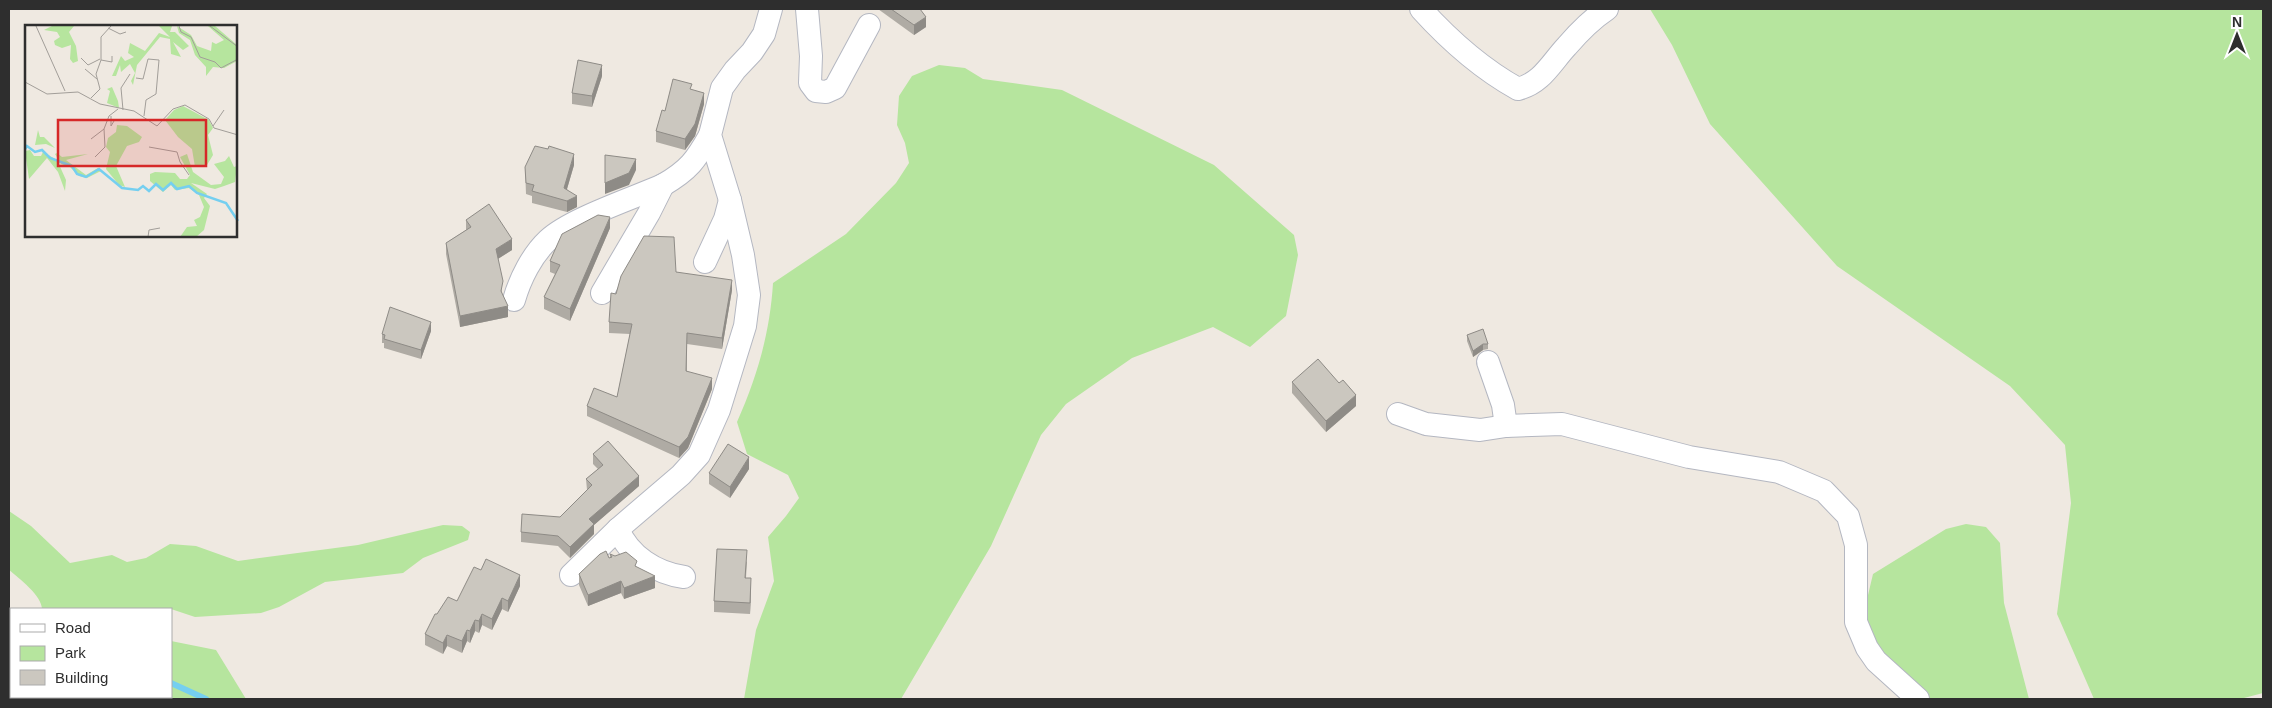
<svg xmlns="http://www.w3.org/2000/svg" width="2272" height="708" viewBox="0 0 2272 708" font-family="Helvetica,sans-serif">
  <style>
    .green { fill: #b6e59e }
    .lines { fill: none; stroke-linecap: round; stroke-linejoin: round }
    .stream { stroke: #75cff0; stroke-width: 6 }
    .street-casing { stroke: #b4b7c1; stroke-width: 24 }
    .street { stroke: #fff; stroke-width: 22 }
    .wall { fill: #afaba4 }
    .shaded-wall { fill: #8e8b86 }
    .building { fill: #cbc7bf; stroke: #8e8b86 }
    .inset-river { fill: none; stroke: #75cff0; stroke-width: 2.5 }
    .inset-road { fill: none; stroke: #a29e99; stroke-width: 1 }
    .view { fill: #d62828; fill-opacity: 0.15; stroke: #d62828; stroke-width: 2.5 }
    .inset-edge { fill: none; stroke: #2e2e2e; stroke-width: 2.5 }
  </style>
  <rect width="100%" height="100%" fill="#efe9e1"/>
  <!-- green -->
  <g class="green">
    <polygon points="1650,9 2263,9 2263,693 2244,698 2094,699 2057,614 2071,503 2065,445 2010,386 1837,266 1710,124 1672,45"/>
    <path d="M939 65 965 68 983 79 1062 90 1214 165 1294 235 1298 255 1286 316 1250 347 1213 327 1132 358 1066 404 1041 435 991 546 901 699H744L756 630 774 581 768 537 786 516 799 498 788 475 747 454 737 422C757 377 770 333 773 283L846 234 896 183 909 163 905 143 897 125 899 96 912 76Z"/>
    <path d="M9 511 31 526 70 563 112 555 127 562 146 558 170 544 196 546 238 561 358 545 443 525 462 526 470 532 468 540 423 558 403 573 325 582 279 607 261 613 195 617 171 609H42C42 596 19 578 9 570Z"/>
    <polygon points="1966,524 1986,527 2000,543 2004,603 2029,699 1916,699 1888,670 1864,612 1873,574 1946,529"/>
    <polygon points="171,641 216,650 246,699 128,699 95,697 171,697"/>
  </g>
  <g class="lines">
    <!-- stream -->
    <g class="stream">
      <polyline points="9,634 11,636"/>
      <polyline points="171,683 206,699"/>
    </g>
    <!-- street casing -->
    <g class="street-casing">
      <g id="street">
        <polyline points="807,9 811,56 810,83 816,91 826,92 835,88 869,25"/>
        <path d="M1421 9C1450 41 1480 68 1518 89 1542 83 1551 63 1567 46 1579 32 1592 19 1607 9"/>
        <polyline points="705,262 725,219 730,200"/>
        <polyline points="602,293 649,213 663,185"/>
        <path d="M514 300C520 279 532 255 548 240 570 219 634 198 663 185 689 170 696 160 710 135"/>
        <polyline points="1488,362 1503,405 1506,426"/>
        <polyline points="1398,414 1426,424 1480,430 1506,426 1562,424 1689,457 1779,472 1824,491 1848,516 1856,545 1856,622 1867,648 1876,661 1918,699"/>
        <path d="M618 529C629 556 656 573 684 577"/>
        <polyline points="571,575 618,529 681,475 699,455 719,410 745,326 749,295 743,255 730,200 710,135 722,88 735,70 752,52 764,34 771,9"/>
      </g>
    </g>
    <!-- street -->
    <use href="#street" class="street"/>
  </g>
  <!-- wall -->
  <g class="wall">
    <polygon points="878,9 920,9 926,27 914,35"/>
    <polygon points="602,76 592,107 572,104 572,93"/>
    <polygon points="692,90 704,104 695,136 685,150 656,142 656,131 665,111"/>
    <polygon points="574,165 567,189 577,207 567,212 532,203 532,196 526,194 525,167"/>
    <polygon points="466,220 512,250 498,259 502,294 508,317 460,327 446,254 446,243 466,230"/>
    <polygon points="610,228 570,321 544,309 544,297 555,274 550,272 550,261"/>
    <polygon points="676,272 732,290 722,349 687,344 687,371 712,389 688,448 679,458 587,416 587,406 617,397 630,334 609,333 609,322 616,294"/>
    <polygon points="431,331 421,359 384,348 384,343 382,343 382,334"/>
    <polygon points="1467,335 1488,344 1488,349 1483,350 1473,357 1467,341"/>
    <polygon points="1292,382 1356,406 1326,432 1292,393"/>
    <polygon points="593,454 639,486 594,525 594,534 570,558 558,546 521,542 521,532 560,517 587,490 586,479 598,469 593,464"/>
    <polygon points="749,469 730,498 709,484 709,473"/>
    <polygon points="610,554 637,567 655,588 624,599 621,593 588,606 579,585 579,574 610,558"/>
    <polygon points="747,561 746,578 751,589 750,614 714,612 714,601"/>
    <polygon points="520,586 508,612 502,609 492,630 482,625 479,633 475,631 470,643 467,641 462,653 447,646 443,654 425,645 425,634 437,614 457,601"/>
  </g>
  <!-- shaded-wall -->
  <g class="shaded-wall">
    <polygon points="926,17 926,27 914,35 914,25"/>
    <polygon points="602,65 602,76 592,107 592,96"/>
    <polygon points="704,93 704,104 695,136 685,150 685,139"/>
    <polygon points="574,154 574,165 564,199 564,188"/>
    <polygon points="636,159 636,170 629,185 605,194 605,183"/>
    <polygon points="577,196 577,207 567,212 567,201"/>
    <polygon points="610,217 610,228 570,321 570,309"/>
    <polygon points="512,239 512,250 496,260 496,249"/>
    <polygon points="732,280 732,290 722,349 722,338"/>
    <polygon points="508,306 508,317 460,327 460,316"/>
    <polygon points="431,322 431,331 421,359 421,350"/>
    <polygon points="1483,344 1483,350 1473,357 1473,351"/>
    <polygon points="712,378 712,389 688,448 679,458 679,447"/>
    <polygon points="1356,395 1356,406 1326,432 1326,421"/>
    <polygon points="749,457 749,469 730,498 730,487"/>
    <polygon points="639,476 639,486 594,525 594,534 570,558 570,547 589,519"/>
    <polygon points="520,575 520,586 508,612 508,601"/>
    <polygon points="655,576 655,588 624,599 624,588"/>
    <polygon points="751,578 751,589 750,614 750,603"/>
    <polygon points="621,581 621,593 588,606 588,595"/>
    <polygon points="502,598 502,609 492,630 492,619"/>
    <polygon points="482,614 482,625 479,633 479,621"/>
    <polygon points="475,620 475,631 470,643 470,631"/>
    <polygon points="467,630 467,641 462,653 462,641"/>
    <polygon points="447,635 447,646 443,654 443,643"/>
  </g>
  <!-- building -->
  <g class="building">
    <polygon points="891,9 920,9 926,17 914,25"/>
    <polygon points="578,60 602,65 592,96 572,93"/>
    <polygon points="673,79 692,84 690,89 704,93 695,124 685,139 656,131 662,110 665,111"/>
    <polygon points="535,146 548,149 549,146 574,154 564,188 577,196 567,201 532,191 534,185 526,183 525,167"/>
    <polygon points="605,155 636,159 629,173 605,183"/>
    <polygon points="489,204 512,239 496,249 503,281 501,291 508,306 460,316 446,243 471,227 466,220"/>
    <polygon points="598,215 610,217 570,309 544,297 560,265 550,261 562,234"/>
    <polygon points="644,236 674,237 676,272 732,280 722,338 687,333 686,371 712,378 688,437 679,447 587,406 594,388 617,397 632,324 609,322 611,293 616,294 621,276"/>
    <polygon points="390,307 431,322 421,350 384,339 385,335 382,334"/>
    <polygon points="1483,329 1488,344 1483,344 1473,351 1467,335"/>
    <polygon points="1318,359 1339,383 1343,380 1356,395 1326,421 1292,382"/>
    <polygon points="608,441 639,476 589,519 594,524 570,547 558,536 521,532 522,514 560,517 592,485 586,479 603,465 593,454"/>
    <polygon points="728,444 749,457 730,487 709,473"/>
    <polygon points="717,549 747,550 745,578 751,578 750,603 714,601"/>
    <polygon points="606,551 609,558 612,557 610,554 615,556 626,552 637,561 635,566 655,576 624,588 621,581 588,595 579,574 600,554"/>
    <polygon points="486,559 520,575 508,601 502,598 492,619 482,614 479,621 475,620 470,631 467,630 462,641 447,635 443,643 425,634 435,614 437,614 448,597 457,601 474,567 481,570"/>
  </g>
  <!-- overview -->
  <g transform="translate(25 25)">
    <rect width="212" height="212" fill="#efe9e1"/>
    <path d="M27 1H49L44 7 51 21 53 36 48 38 45 34 46 20 37 23 30 20 29 16 35 12 32 7 19 5ZM134 1H147L145 7H150L164 21 158 25 148 17 156 32 146 29 145 14 135 12 112 40 108 60 106 56 110 48 105 39 96 47 95 40 91 51H87L96 31 100 36 109 32 103 28 105 18 120 26 134 8 145 12ZM152 1 166 10 172 21 186 26 187 17 191 19 199 15 183 1H190L212 20V36L199 43 188 42 181 51V42L170 30 165 15 154 8ZM87 62 93 76 94 83 82 78 85 66 82 64ZM158 81 184 95 188 103 183 110 188 130 182 140 170 142 167 124 153 112 140 95 149 85ZM92 100 102 101 117 112 114 117 102 121 91 141 100 162 94 160 81 144 85 127 81 122 83 113 91 107ZM13 105 15 112H19L30 123 21 119 10 120ZM5 125 9 131H16L18 127 32 135 41 155 40 166 33 147 22 133 4 154 0 126ZM32 128 37 132 63 129 41 135 61 150 73 143 76 146 62 153 54 151 45 142 36 139 30 129ZM162 129 168 147 186 160 196 159 199 152 189 139 200 136 204 131 209 142 212 141 210 157 199 161 190 164 166 158 182 169 179 173 185 181 179 205 171 212H155L162 202 172 201 169 195 175 192 179 182 174 170 164 163 150 165 146 160 138 167 125 156V149L130 147 150 148 155 154H162L165 150 155 132Z" fill="#b6e59e"/>
    <path class="inset-river" d="M0 124 2 121 10 127 17 125 25 133 47 141 52 149 61 152 74 144 97 163 113 165 118 161 124 166 131 159 138 165 146 158 152 164 164 161 172 168 201 178 213 196"/>
    <path class="inset-road" d="M11 1 40 66M154 1 156 7 166 12 175 32 190 37 196 43 213 34M185 1 213 22M83 3 95 9 101 7M56 33 63 40 75 34M76 35 87 37V31M60 44 72 54M111 53 118 54 123 34 134 35 131 69 121 75 119 91M0 57 22 69 53 67 75 79 109 86 132 101 148 84 160 80 184 94 189 103 213 110M66 73 75 64 71 49 76 35V12L86 1M98 85 96 63 105 49M86 91V101L89 96M188 101 199 85M66 114 79 104M124 122 152 127 155 137 164 150M70 132 80 122 79 104 84 91 93 84M123 212 124 205 135 203"/>
    <path class="view" d="M33 95H181V141H33Z"/>
    <rect width="212" height="212" class="inset-edge"/>
  </g>
  <!-- border -->
  <rect width="2272" height="708" fill="none" stroke="#2e2e2e" stroke-width="20"/>
  <!-- legend -->
  <rect x="10" y="608" width="162" height="90" fill="#ffffff" stroke="#ababab"/>
  <rect x="20" y="624" width="25" height="8" fill="#ffffff" stroke="#ababab"/>
  <text x="55" y="633" font-size="15" fill="#2e2e2e">Road</text>
  <rect x="20" y="646" width="25" height="15" fill="#b6e59e" stroke="#ababab"/>
  <text x="55" y="658" font-size="15" fill="#2e2e2e">Park</text>
  <rect x="20" y="670" width="25" height="15" fill="#cbc7bf" stroke="#ababab"/>
  <text x="55" y="683" font-size="15" fill="#2e2e2e">Building</text>
  <!-- north arrow -->
  <g transform="translate(2237 35)" stroke="#ffffff" stroke-width="4" paint-order="stroke">
  <path d="M0-4L9 19L0 12L-9 19Z" fill="#2e2e2e"/>
  <text y="-8" font-size="14" font-weight="bold" text-anchor="middle" fill="#2e2e2e">N</text>
  </g>
</svg>
